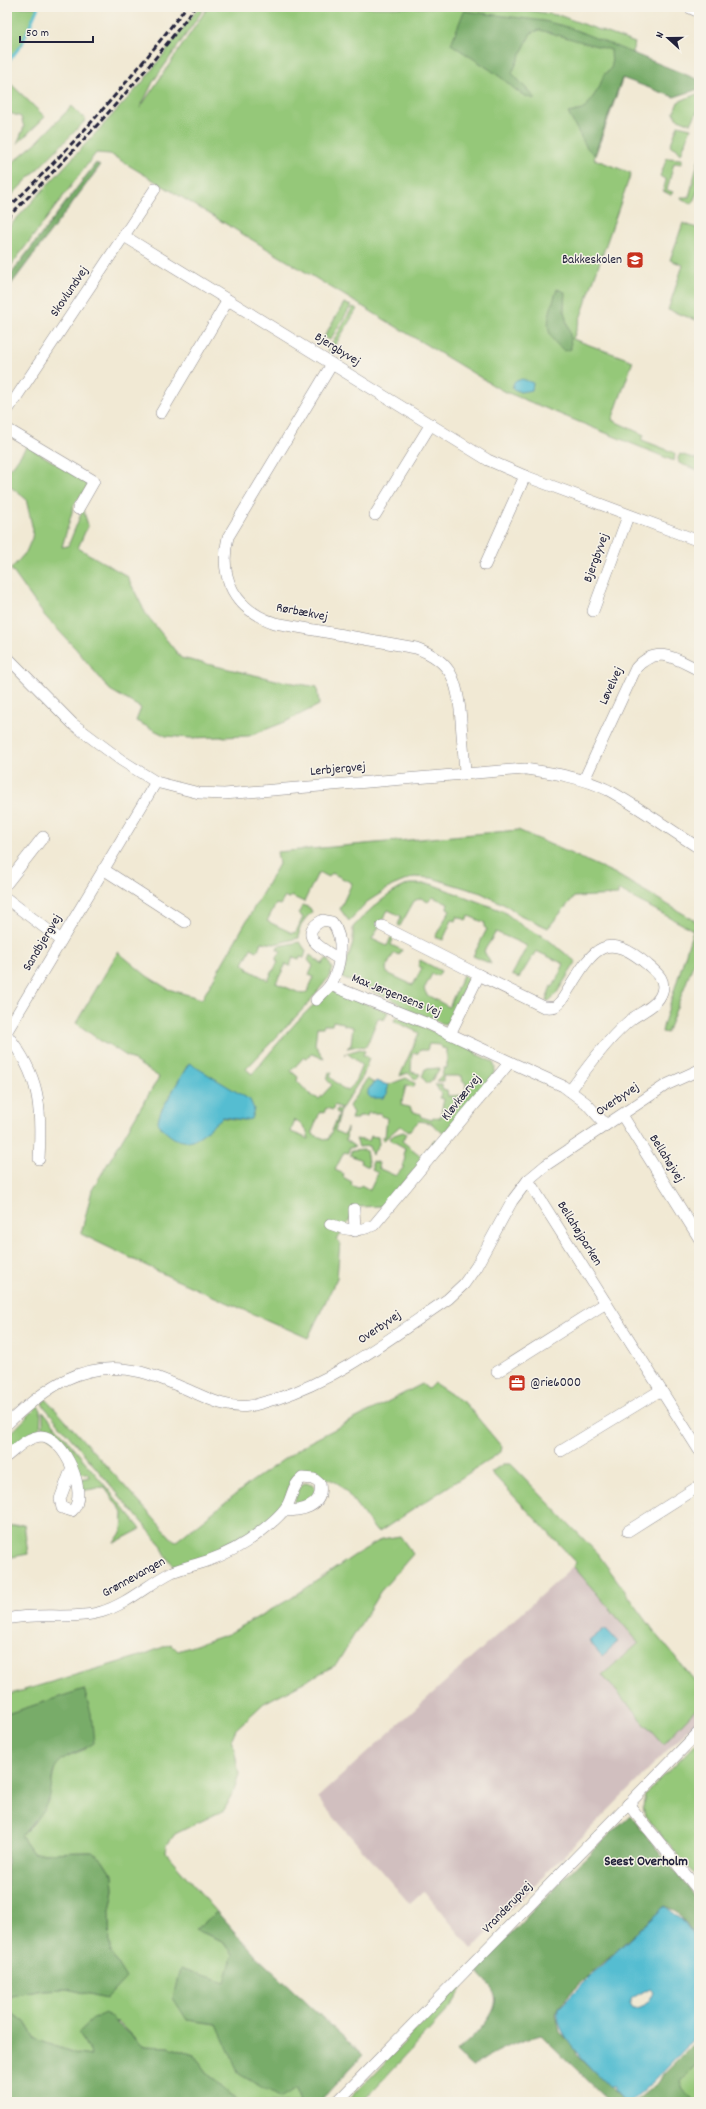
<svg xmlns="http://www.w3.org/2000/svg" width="706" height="2109" viewBox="0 0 706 2109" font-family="Dekko,sans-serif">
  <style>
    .industrial { fill: #d1bfbf }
    .green { fill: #95c879; stroke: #5c755a; fill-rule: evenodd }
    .forest { fill: #78ac69; stroke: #4d6752 }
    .water { fill: #54bdd1; stroke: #3b7086; fill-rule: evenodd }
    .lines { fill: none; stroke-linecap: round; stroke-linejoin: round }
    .stream { stroke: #54bdd1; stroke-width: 3 }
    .minor-casing { stroke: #8a8688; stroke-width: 12 }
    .minor { stroke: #fff; stroke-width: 11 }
    .rail { stroke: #22223b; stroke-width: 3; stroke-dasharray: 6 3; stroke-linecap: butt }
    .labels { text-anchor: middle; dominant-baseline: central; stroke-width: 3; stroke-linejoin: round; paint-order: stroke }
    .poi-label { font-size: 13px; fill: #22223b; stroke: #f7f3e8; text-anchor: end }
    .street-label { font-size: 13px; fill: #22223b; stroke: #f7f3e8 }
    .neighbourhood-label { font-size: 14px; font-weight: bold; fill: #22223b; stroke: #f7f3e8 }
  </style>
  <rect width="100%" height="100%" fill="#f7f3e8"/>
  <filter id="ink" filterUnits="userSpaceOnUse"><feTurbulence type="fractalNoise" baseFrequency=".025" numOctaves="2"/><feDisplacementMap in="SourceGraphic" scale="8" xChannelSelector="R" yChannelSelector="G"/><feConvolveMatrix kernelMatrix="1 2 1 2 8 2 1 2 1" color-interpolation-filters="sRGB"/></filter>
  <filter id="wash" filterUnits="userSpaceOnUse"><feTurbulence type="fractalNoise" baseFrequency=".012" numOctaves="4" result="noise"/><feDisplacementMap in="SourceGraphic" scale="16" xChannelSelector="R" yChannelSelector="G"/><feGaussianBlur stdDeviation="0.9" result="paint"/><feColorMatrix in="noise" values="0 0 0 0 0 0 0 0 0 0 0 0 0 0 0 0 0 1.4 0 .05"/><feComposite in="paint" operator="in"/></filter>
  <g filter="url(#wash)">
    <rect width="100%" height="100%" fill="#f1e9d4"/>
    <!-- industrial -->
    <polygon class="industrial" points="573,1566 699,1712 699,1718 472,1949 424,1891 410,1904 317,1798"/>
    <!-- green -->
    <g class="green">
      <polygon points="7,7 38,7 22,44 7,63"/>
      <polygon points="199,7 205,7 153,82 140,108 208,7 517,8 561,16 635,43 594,159 631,173 573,339 633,361 612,420 644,435 642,440 675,453 674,461 501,390 110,154 96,153 7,271 7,229 142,83"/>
      <polygon points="7,80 45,117 17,144 24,127 21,117 7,112"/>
      <polygon points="699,93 699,108 691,124 676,118 674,112 678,102"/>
      <polygon points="72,106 86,120 7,200 7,167 37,142"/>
      <polygon points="678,125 691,128 681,154 676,148 670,146"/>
      <polygon points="667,158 682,159 682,164 674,163 667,190 673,192 671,195 663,191 666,180 660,176"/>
      <polygon points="699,158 699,188 692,204 682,200 681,197 689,197"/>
      <polygon points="683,223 699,229 699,321 668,310 683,265 670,260"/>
      <polygon points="344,303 351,306 330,340 324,337"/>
      <polygon points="353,307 357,309 331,352 328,350"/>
      <polygon points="27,446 86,482 87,487 74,505 62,547 68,546 83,509 88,525 78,548 127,576 146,614 181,658 276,680 317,687 319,705 285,722 249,736 190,738 166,736 136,721 141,708 110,690 76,649 44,615 11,569 26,552 32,538 33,530 26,499 7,484 7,469 13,466"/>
      <polygon points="680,454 699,460 699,471 679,463 678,458"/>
      <path d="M518 830 614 873 699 923V949L667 1033 662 1032 664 1023 693 930 618 890V895L574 897 548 928 518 914 509 907 481 893 432 878 414 877 392 886 367 902 349 921 340 909 352 883 332 873 329 877 321 873 317 875 304 902 291 896 290 898 285 897 280 905 276 904 267 921 292 933 296 932 303 917 298 914 303 905 310 908 312 912C304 919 298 927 299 938L274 944 262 942 257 951 251 948 243 964 248 967 247 969 268 980 278 962 276 960 281 951 277 949 278 946 300 942 306 951 304 958 300 957 299 959 293 957 290 966 286 964 276 983 302 994 307 992 314 977 309 975 313 966 308 960 310 955 322 964 327 958 332 969 329 977 305 1007 246 1069 252 1074C273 1050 306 1006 332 991L388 1012 384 1020 378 1018 366 1047 358 1046 347 1048 351 1045 353 1027 344 1025V1023L333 1021 332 1025H324L323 1027H317L315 1045 324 1058 311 1054 307 1058 304 1057 291 1071 298 1077 297 1081C305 1089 308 1095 319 1099L332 1085 327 1080 329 1072 332 1073 330 1077 344 1090H348L354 1084 362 1065 347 1053 345 1055 344 1054 360 1049 365 1051 363 1055 369 1058 363 1076 342 1108 334 1105 333 1110 326 1108 324 1113 320 1112 312 1132 314 1135 328 1140 339 1114 336 1112 337 1109 341 1110 335 1131 344 1135 347 1128 346 1140 355 1147 349 1148 348 1153 344 1152 335 1170 344 1174 343 1177 352 1182 351 1185 358 1188 361 1185 370 1190 378 1173 372 1170V1161L379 1163 378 1168 396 1176 403 1168 405 1156 403 1155 405 1148 389 1139 394 1135 403 1132 407 1134 402 1141 421 1156 435 1139 439 1141 383 1206 358 1207 337 1240 340 1243 337 1278 308 1338 174 1279 81 1234 92 1190 159 1077 108 1044H105L76 1023 118 952 147 976 168 989 202 999 279 864 277 852ZM189 1063 245 1120 161 1111ZM295 1119 306 1130 309 1139 291 1132Z"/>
      <path d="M409 884H431L503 911 521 925 546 938 576 962 556 994 549 1001 546 1000 551 986 553 987 564 964 536 951 519 978 512 975 527 946 496 932 484 951 491 964 473 956 487 929 484 927 485 923 469 916 466 920 457 916 455 921 452 920 443 940 435 937 450 910 447 908 448 904 433 897 428 902 421 898 414 901 400 926 398 925 401 916 388 910 372 939 387 946 391 937 393 939 391 945 402 950 399 955 394 953 386 968 387 973 413 985 422 968 418 966 420 960 441 971 438 976 432 974 424 989 427 995 449 1007 463 975 468 979 450 1021 444 1024 408 1010 395 1001 342 977 353 942V927C370 909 386 894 409 884Z"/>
      <polygon points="396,1017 419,1025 476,1051 476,1054 493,1062 495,1068 493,1076 444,1134 431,1123 419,1121 409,1131 400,1126 383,1141 382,1137 385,1137 387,1118 381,1116 381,1113 368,1113 367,1116 359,1116 358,1119 351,1119 353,1113 349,1106 367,1079 374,1083 368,1090 388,1089 388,1085 406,1078 415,1083 414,1087 406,1086 401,1105 411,1108 411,1111 420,1114 421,1117 432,1120 433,1117 440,1118 444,1099 439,1098 441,1094 435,1084 442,1084 442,1089 447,1090 448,1096 465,1095 466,1083 463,1082 462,1076 443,1076 443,1081 436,1081 442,1075 444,1068 447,1068 447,1049 442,1048 440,1045 429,1044 427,1050 420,1050 418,1053 412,1053 411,1072 420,1074 416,1080 408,1073 400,1076 419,1033 394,1021"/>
      <polygon points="440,1068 430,1083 427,1083 422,1077 425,1069"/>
      <polygon points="371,1136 378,1137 379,1144 372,1155 369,1146 359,1147 356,1139 369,1141"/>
      <polygon points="364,1150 366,1151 369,1167 360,1163 361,1160 350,1155 351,1151"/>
      <path d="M434 1383 466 1404 502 1447 501 1452 379 1532H377C368 1521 347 1491 339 1484 329 1478 302 1468 293 1479 286 1488 287 1503 278 1512 250 1541 212 1555 175 1567L165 1555 161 1545 42 1404 46 1399 175 1542 251 1482 306 1444 422 1384 428 1389Z"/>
      <polygon points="38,1406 41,1410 40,1432 7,1451 7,1437"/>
      <path d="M43 1411 141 1529 114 1543 122 1531 123 1513 104 1487 81 1491 80 1479 89 1477 87 1473 80 1474C73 1451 62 1445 43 1432Z"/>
      <polygon points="503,1464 511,1464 598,1554 654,1631 699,1686 699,1712 696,1709 663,1744 602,1675 639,1643 573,1566 576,1562 491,1472"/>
      <polygon points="304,1483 312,1484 317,1489 311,1501 296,1506 294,1505 297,1490"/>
      <polygon points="24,1524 28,1554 7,1558 7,1527"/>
      <polygon points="400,1536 413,1554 380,1592 336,1665 264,1703 236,1729 232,1738 239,1774 232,1796 224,1810 175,1834 167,1845 166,1853 217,1912 195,1930 223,1941 233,1954 225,1983 180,1969 187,2020 217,2024 228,2045 296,2088 300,2102 238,2102 211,2077 194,2055 169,2047 142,2046 117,2021 91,2056 77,2054 35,2039 25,2022 7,2010 7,2004 11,1996 43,1990 67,1989 107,1998 125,1978 110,1952 109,1917 114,1890 113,1876 102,1859 91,1852 33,1853 21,1836 34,1823 49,1798 55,1766 65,1757 86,1749 84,1690 7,1714 7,1695 137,1657 171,1644 178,1651 228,1634 290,1599 355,1555 382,1539"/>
      <polygon points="699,1740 699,1879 645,1816 643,1807 645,1795"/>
      <polygon points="463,1987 451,2007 362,2102 347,2102 457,1988"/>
      <polygon points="699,2061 699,2102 696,2102 683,2090 680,2082"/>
    </g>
    <!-- forest -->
    <g class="forest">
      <path d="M464 11 544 21 568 27 699 80V89L674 97 622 78 594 155 587 148 568 113 582 110 586 107 599 88 604 74 608 72 612 66 611 50 540 30 531 33 512 73 536 99C521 97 514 88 503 79 486 66 468 56 451 44Z"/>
      <polygon points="96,163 100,166 7,290 7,279"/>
      <path d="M557 289 565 292 564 311 570 334 571 349 565 351C539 333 549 316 557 289Z"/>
      <path d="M84 1689 91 1713 94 1743C82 1752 66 1753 57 1765 50 1773 53 1789 49 1799 43 1813 31 1825 21 1836L33 1853 92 1852 102 1859 113 1876 114 1889 109 1917 110 1952 126 1978 107 1998 67 1989 43 1990 11 1996 7 2004V1714Z"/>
      <path d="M630 1815 692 1893 699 1908V1943L677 1911 665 1906 577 1986 558 2007 556 2014 560 2032 572 2045 576 2054 625 2102H610L541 2035C515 2042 494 2052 472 2067L456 2052C470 2039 503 2013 494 1992 490 1984 481 1976 476 1970L563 1879Z"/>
      <polygon points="217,1912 256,1956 363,2055 319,2102 300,2102 296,2088 280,2098 239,2074 217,2024 187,2020 173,1998 180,1968 225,1982 233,1954 223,1941 195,1930"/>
      <polygon points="7,2010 25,2022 35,2039 77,2054 91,2056 79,2032 93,2019 106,2013 142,2046 169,2047 194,2055 211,2077 238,2102 7,2102"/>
      <polygon points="699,2038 699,2061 680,2082 683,2090 696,2102 634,2102 659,2082 663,2074"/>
    </g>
    <!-- water -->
    <g class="water">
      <polygon points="522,379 533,383 532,390 520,392 512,388 514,382"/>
      <path d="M189 1063 250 1100 254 1109 251 1119 245 1120 223 1117C197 1138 186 1156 157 1123L161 1111Z"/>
      <polygon points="376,1081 388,1085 387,1094 383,1098 371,1098 368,1095 368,1090"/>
      <polygon points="604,1629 607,1630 618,1642 602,1656 589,1641"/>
      <path d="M665 1906 682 1920 699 1944V2028L695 2037 653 2082 630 2102H625L614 2090V2087H609C591 2067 554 2037 558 2008L589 1977ZM650 1988 654 1991C651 2001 642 2010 632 2009L629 2004 632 1998Z"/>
    </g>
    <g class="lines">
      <!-- stream -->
      <polyline class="stream" points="7,63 22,44 38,7"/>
    </g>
  </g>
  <g filter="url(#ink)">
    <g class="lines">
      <!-- minor casing -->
      <g class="minor-casing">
        <g id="minor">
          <polyline points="688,7 699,12"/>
          <polyline points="124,236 488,460 525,476 699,541"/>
          <path d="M332 364 228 537C218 578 235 610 275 623L416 648C453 661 458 683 461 720 462 737 464 755 465 772"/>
          <polyline points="7,411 155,189"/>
          <polyline points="161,413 228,300"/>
          <polyline points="7,429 94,481 78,509"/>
          <polyline points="375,515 431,424"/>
          <polyline points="485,565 525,476"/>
          <polyline points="593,611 628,516"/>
          <path d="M7 657 73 724 121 760 156 782 199 793 224 794 525 769C553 773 582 777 608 790 639 807 669 829 699 848"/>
          <path d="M584 780 636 668C657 644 676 659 699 670"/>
          <polyline points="103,869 185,922"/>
          <polyline points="7,883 43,837"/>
          <polyline points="7,899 61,940"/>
          <polyline points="382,926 479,975 450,1034"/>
          <path d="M479 975 544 1007C547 1007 553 1008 556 1006 562 1002 566 993 570 987 594 948 606 930 648 965 657 973 666 979 662 992 658 1005 643 1011 633 1018 613 1033 585 1070 570 1091"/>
          <polyline points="330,985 431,1025 510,1062"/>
          <path d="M316 1000C320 995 327 990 331 984 341 966 345 939 332 922L323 920C294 935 324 950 339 959"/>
          <polyline points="7,1031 156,782"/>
          <path d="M7 1035C40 1075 42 1108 39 1159"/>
          <polyline points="622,1115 699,1238"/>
          <polyline points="528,1180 699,1450"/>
          <polyline points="354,1209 355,1231"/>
          <path d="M330 1224C346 1230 358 1233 374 1225L510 1062 563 1086 586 1103 606 1125"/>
          <polyline points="497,1372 606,1303"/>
          <path d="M7 1424C46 1387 84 1358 141 1372 157 1376 171 1383 186 1389 207 1398 226 1409 249 1406 258 1405 267 1401 276 1399 339 1379 393 1336 448 1299L464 1284 476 1267 512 1201 528 1180 546 1165 666 1085 699 1070"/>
          <polyline points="561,1451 661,1390"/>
          <path d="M7 1456C16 1449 27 1437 41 1436 64 1436 90 1495 72 1511L62 1508 60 1499 72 1467"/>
          <polyline points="628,1531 699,1486"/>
          <path d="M7 1619C38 1612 71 1620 101 1612 128 1604 148 1584 172 1572 183 1567 196 1565 207 1561 227 1554 244 1545 260 1532 269 1525 283 1514 288 1504 293 1494 293 1485 302 1478L314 1479 320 1484C324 1508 300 1511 283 1511"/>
          <polyline points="628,1804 699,1891"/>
          <polyline points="337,2102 699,1732"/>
        </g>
      </g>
      <!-- minor -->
      <use href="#minor" class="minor"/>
      <!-- rail -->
      <g class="rail">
        <path d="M7 209C72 147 132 79 186 7"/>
        <path d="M7 218C74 152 139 83 195 7"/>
      </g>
    </g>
  </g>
  <!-- icons -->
  <defs>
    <g id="school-square" transform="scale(0.9)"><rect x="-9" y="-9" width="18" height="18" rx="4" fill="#c8321e" stroke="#f7f3e8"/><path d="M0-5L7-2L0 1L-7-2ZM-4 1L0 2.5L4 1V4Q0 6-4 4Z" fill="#fff"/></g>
    <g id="office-square" transform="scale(0.9)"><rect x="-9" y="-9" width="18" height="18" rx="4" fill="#c8321e" stroke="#f7f3e8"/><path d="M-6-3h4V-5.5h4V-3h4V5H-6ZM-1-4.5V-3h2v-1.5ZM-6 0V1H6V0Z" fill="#fff"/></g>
  </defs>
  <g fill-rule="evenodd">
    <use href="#school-square" x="635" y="260"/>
    <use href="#office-square" x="517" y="1383"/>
  </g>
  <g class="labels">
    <!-- poi labels -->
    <g class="poi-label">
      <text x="622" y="260">Bakkeskolen</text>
      <text x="530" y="1383" text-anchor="start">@rie6000</text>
    </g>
    <!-- street labels -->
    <g class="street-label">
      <text transform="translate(70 292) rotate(-56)">Skovlundvej</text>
      <text transform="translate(337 350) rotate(32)">Bjergbyvej</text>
      <text transform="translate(597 558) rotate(-70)">Bjergbyvej</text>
      <text transform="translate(302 613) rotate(11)">Rørbækvej</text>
      <text transform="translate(612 686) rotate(-65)">Løvelvej</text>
      <text transform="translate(338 770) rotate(-5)">Lerbjergvej</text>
      <text transform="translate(43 943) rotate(-59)">Sandbjergvej</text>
      <text transform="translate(396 996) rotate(22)">Max Jørgensens Vej</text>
      <text transform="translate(462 1098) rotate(-51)">Kløvkærvej</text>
      <text transform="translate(618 1100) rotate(-34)">Overbyvej</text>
      <text transform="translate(666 1159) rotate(58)">Bellahøjvej</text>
      <text transform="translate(579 1234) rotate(58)">Bellahøjparken</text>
      <text transform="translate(380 1328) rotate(-34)">Overbyvej</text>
      <text transform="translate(134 1578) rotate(-29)">Grønnevangen</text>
      <text transform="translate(508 1908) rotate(-46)">Vranderupvej</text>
    </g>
    <!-- neighbourhood labels -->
    <g class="neighbourhood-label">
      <text x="646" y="1862">Seest Overholm</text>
    </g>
  </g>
  <!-- margin -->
  <rect width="706" height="2109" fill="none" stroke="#f7f3e8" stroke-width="24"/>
  <!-- north arrow -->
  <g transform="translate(668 38) rotate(291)" stroke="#f7f3e8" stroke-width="3" paint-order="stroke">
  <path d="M0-3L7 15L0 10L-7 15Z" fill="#22223b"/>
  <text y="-6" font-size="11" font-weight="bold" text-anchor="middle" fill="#22223b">N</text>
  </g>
  <!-- scale -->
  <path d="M20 36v6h73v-6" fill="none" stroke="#22223b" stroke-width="2"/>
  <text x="26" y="36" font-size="12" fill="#22223b" stroke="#f7f3e8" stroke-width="3" paint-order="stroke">50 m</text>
</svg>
